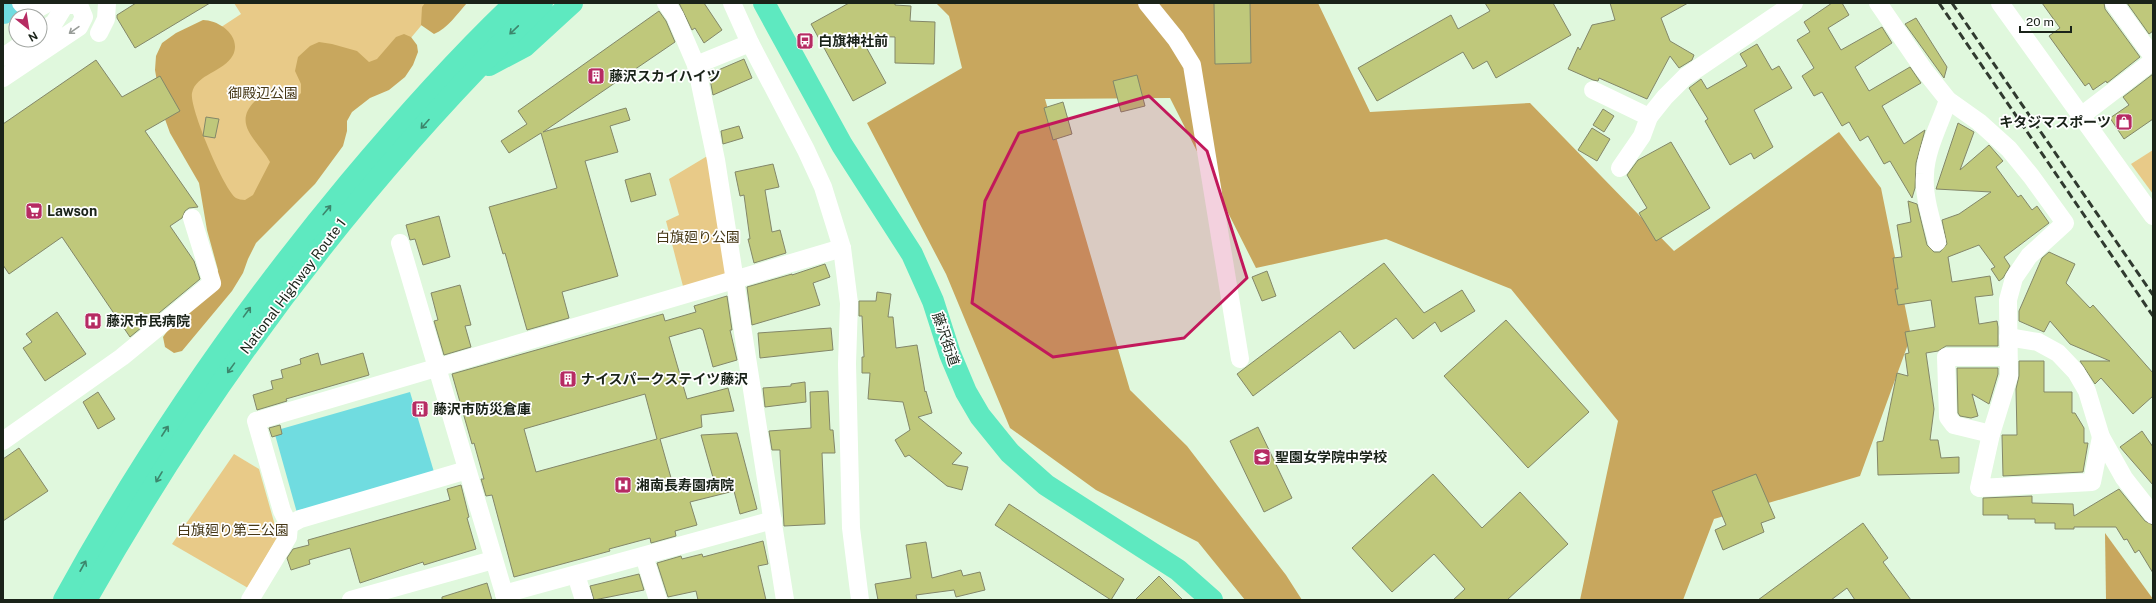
<svg xmlns="http://www.w3.org/2000/svg" width="2156" height="603" viewBox="0 0 2156 603" font-family="'Public Sans','Noto Sans JP',sans-serif">
  <style>
    .green { fill: #e8ca88 }
    .forest { fill: #c8a75e }
    .water { fill: #70dce0 }
    .lines { fill: none; stroke-linecap: round; stroke-linejoin: round }
    .river { stroke: #70dce0; stroke-width: 30 }
    .building { fill: #bfc87b; stroke: #838769; fill-rule: evenodd }
    .minor { stroke: #fff; stroke-width: 18 }
    .highway { stroke: #5ee9c0; stroke-width: 22 }
    .rail { stroke: #303a2f; stroke-width: 3; stroke-dasharray: 8 4; stroke-linecap: butt }
    .oneway { stroke: #989c98 }
    .oneway2 { stroke: #3c866c }
    .marked { fill: #c2185b; fill-opacity: 0.2; stroke: #c2185b; stroke-width: 3; stroke-linejoin: round }
    .labels { text-anchor: middle; dominant-baseline: central; stroke-width: 3.5; stroke-linejoin: round; paint-order: stroke }
    .poi-label { font-size: 14px; font-weight: bold; fill: #1a2319; stroke: #fff; text-anchor: start }
    .park-label { font-size: 14px; fill: #453716; stroke: #fff }
    .street-label { font-size: 14px; fill: #1a2319; stroke: #fff }
  </style>
  <rect width="100%" height="100%" fill="#e0f8dd"/>
  <!-- green -->
  <g class="green">
    <polygon points="234,3 440,3 230,255 171,60 241,14"/>
    <polygon points="2153,150 2153,194 2131,164"/>
    <polygon points="709,155 733,275 684,290 666,221 679,215 669,179"/>
    <polygon points="234,454 259,469 278,536 248,588 172,544"/>
  </g>
  <!-- forest -->
  <g class="forest">
    <path d="M425 3H467C457 14 448 28 434 34L421 25 422 7Z"/>
    <polygon points="936,3 1318,3 1370,112 1530,103 1674,251 1839,132 1881,188 1911,336 1860,476 1714,519 1683,600 1580,600 1618,421 1511,289 1386,239 1256,268 1170,98 1045,99 1130,390 1187,446 1286,575 1302,600 1245,600 1198,542 1096,490 1010,428 946,274 867,123 962,68 949,16"/>
    <path d="M203 20C219 20 242 36 233 55 224 72 196 74 192 93 189 107 224 190 236 198 238 199 242 200 245 200L253 195 270 162C259 141 231 125 255 101 259 97 266 90 272 88 281 87 289 95 298 96L301 93V84L295 71 298 57 310 46 319 42 332 44 357 51 369 62 377 59 396 37 404 34 411 37 417 45 418 52 413 65 405 77 389 90 370 98 352 112 347 121V131L343 146 315 184 256 243 248 259 243 273 232 291 182 351 174 353 165 347 163 337 174 322 215 280 218 270 207 230 199 183 170 133 162 111 155 70 156 56 162 43 176 33Z"/>
    <polygon points="2105,533 2153,599 2153,600 2106,600"/>
  </g>
  <!-- water -->
  <polygon class="water" points="410,392 437,482 299,520 274,431"/>
  <g class="lines">
    <!-- river -->
    <polyline class="river" points="3,9 12,3"/>
  </g>
  <!-- building -->
  <g class="building">
    <polygon points="136,3 210,3 135,48 117,18 117,15"/>
    <polygon points="679,3 704,3 722,30 704,43 695,28 692,30"/>
    <polygon points="849,3 895,3 895,5 911,6 910,21 935,22 934,64 895,63 895,37 860,36 886,83 853,101 811,24"/>
    <polygon points="1214,3 1250,3 1251,63 1215,64"/>
    <polygon points="1485,3 1553,3 1571,35 1496,78 1487,61 1473,69 1463,52 1377,101 1358,68 1451,15 1458,29 1490,11"/>
    <polygon points="1610,3 1688,3 1661,18 1670,41 1694,55 1692,60 1679,68 1670,56 1647,99 1599,78 1598,81 1593,80 1568,69 1578,47 1580,50 1592,25 1615,20"/>
    <polygon points="1832,3 1842,3 1849,15 1828,28 1841,50 1882,27 1892,43 1855,67 1869,91 1910,67 1921,83 1882,106 1904,144 1925,130 1916,163 1915,188 1912,198 1890,161 1884,164 1868,136 1860,141 1849,122 1842,126 1822,92 1814,96 1802,76 1814,68 1797,40 1810,32 1804,22"/>
    <polygon points="2042,3 2104,3 2105,9 2140,57 2107,83 2106,81 2093,90 2089,83 2085,86 2049,36 2060,28"/>
    <polygon points="2127,3 2153,3 2153,31 2149,34"/>
    <polygon points="659,11 666,21 675,42 543,132 626,108 630,120 610,126 618,152 585,161 618,276 562,292 569,318 527,330 505,253 503,254 489,207 557,188 541,133 509,153 501,141 527,124 518,111"/>
    <polygon points="1916,18 1947,67 1944,78 1905,24"/>
    <polygon points="1757,44 1772,70 1779,66 1792,88 1754,110 1773,147 1754,159 1751,153 1730,165 1705,121 1708,119 1689,88 1701,79 1707,89 1747,66 1740,54"/>
    <polygon points="744,59 752,78 713,95 709,74"/>
    <polygon points="96,60 122,97 160,76 180,111 145,131 198,207 189,208 185,211 182,218 170,226 194,261 200,279 130,337 62,237 9,274 3,265 3,124"/>
    <polygon points="2153,74 2153,119 2124,139 2110,118 2129,105 2123,97"/>
    <polygon points="1137,75 1145,106 1121,112 1113,81"/>
    <polygon points="1063,102 1072,134 1053,140 1044,108"/>
    <polygon points="1603,109 1614,116 1604,132 1593,125"/>
    <polygon points="206,117 219,119 215,138 203,136"/>
    <polygon points="1958,123 1974,132 1960,170 1989,145 2003,161 1996,167 2018,197 2021,195 2032,210 2037,206 2049,223 2004,257 2010,266 2003,278 1999,281 1991,269 1995,267 1979,245 1948,257 1952,282 1990,276 1993,295 1975,297 1979,324 1997,321 1998,327 1998,346 1946,346 1938,351 1926,353 1934,409 1930,440 1938,440 1941,458 1959,457 1959,473 1878,475 1877,442 1883,441 1897,373 1908,376 1905,354 1909,353 1905,332 1935,327 1931,300 1898,305 1895,289 1898,289 1893,258 1902,257 1897,225 1911,222 1908,201 1917,204 1927,245 1934,252 1940,252 1947,244 1942,220 1959,214 1991,192 1936,189"/>
    <polygon points="739,126 743,138 723,144 721,131"/>
    <polygon points="1592,128 1610,139 1597,161 1578,150"/>
    <polygon points="1671,142 1710,208 1656,241 1639,213 1647,208 1627,175 1638,160"/>
    <polygon points="773,164 779,187 765,190 772,232 780,230 786,253 754,263 748,239 750,239 744,195 740,196 735,172"/>
    <polygon points="650,173 656,195 631,202 625,180"/>
    <polygon points="439,216 450,257 423,265 415,239 410,240 406,225"/>
    <polygon points="2049,252 2075,264 2066,283 2090,308 2093,305 2153,373 2153,396 2133,414 2101,378 2095,384 2080,361 2110,361 2070,344 2050,321 2044,332 2019,321 2019,311 2042,258"/>
    <polygon points="1384,263 1424,313 1462,290 1475,311 1441,332 1435,322 1413,339 1396,318 1354,349 1340,331 1253,396 1237,374"/>
    <polygon points="825,264 830,277 813,283 820,305 752,325 747,287 792,274 792,275"/>
    <polygon points="1267,271 1276,296 1262,301 1252,277"/>
    <polygon points="460,285 471,325 465,326 471,347 444,355 434,321 438,320 431,293"/>
    <polygon points="877,292 891,294 888,317 893,317 896,348 917,345 925,392 926,391 932,413 918,417 962,453 952,464 968,467 962,490 947,486 909,455 905,457 895,440 910,430 903,402 868,399 870,373 862,373 862,357 864,357 862,316 859,316 859,301 876,301"/>
    <path d="M727 296 732 330H730L737 360 713 367 703 330 700 328 669 337 687 399 728 388 734 411 701 415 702 427 660 439 675 492 714 481 701 435 737 433 757 509 740 514 734 491 690 502 697 525 675 531 676 536 651 543 650 538 609 549 610 551 514 577 492 495 486 496 481 479H484L474 443 472 444 452 374 663 314 665 321 696 312 694 306ZM645 394 657 439 536 472 524 429Z"/>
    <polygon points="57,312 86,354 45,381 23,348 32,342 26,334"/>
    <polygon points="1506,320 1589,412 1528,468 1444,376"/>
    <polygon points="831,328 833,350 760,358 758,333"/>
    <polygon points="318,353 321,365 363,353 369,375 286,399 287,401 257,410 253,395 273,389 271,381 283,378 281,370 301,364 300,359"/>
    <polygon points="2019,361 2044,361 2044,392 2072,392 2072,413 2075,413 2084,428 2084,443 2088,443 2083,472 2003,476 2002,435 2017,435 2016,389 2019,376"/>
    <polygon points="1957,368 1998,368 1998,374 1989,404 1972,394 1978,416 1971,418 1960,416 1958,413"/>
    <polygon points="805,382 806,402 765,407 763,388 791,386 791,384"/>
    <polygon points="828,391 830,430 833,430 835,453 822,453 825,524 784,526 780,453 780,450 772,450 769,431 811,428 810,392"/>
    <polygon points="98,392 115,419 98,429 83,402"/>
    <polygon points="280,425 282,434 272,437 269,428"/>
    <polygon points="1258,427 1292,498 1264,512 1230,441"/>
    <polygon points="2142,431 2153,447 2153,485 2120,447"/>
    <polygon points="19,448 48,491 3,521 3,459"/>
    <polygon points="1433,474 1482,528 1520,492 1568,544 1507,600 1453,600 1465,589 1434,554 1392,592 1352,548"/>
    <polygon points="1756,474 1775,518 1761,523 1764,532 1723,550 1715,530 1726,525 1712,491"/>
    <polygon points="461,485 469,517 467,518 476,549 424,565 423,562 360,583 350,548 309,560 310,564 291,570 287,558 293,549 309,545 308,540 450,500 447,489"/>
    <polygon points="2119,489 2145,521 2153,525 2153,573 2139,550 2135,553 2127,539 2124,540 2116,527 2074,527 2074,529 2055,529 2055,523 2035,523 2035,519 2008,519 2008,515 1983,515 1983,498 2032,496 2032,503 2073,504 2074,516"/>
    <polygon points="1009,504 1124,579 1111,600 995,525"/>
    <polygon points="1863,523 1888,558 1883,562 1911,600 1855,600 1847,588 1831,600 1758,600"/>
    <polygon points="763,541 768,564 758,566 766,600 698,600 696,591 668,597 657,563 681,556 682,559 702,554 703,557"/>
    <polygon points="926,542 932,578 961,570 963,576 980,572 985,590 956,597 954,590 916,595 917,600 878,600 875,584 911,578 906,545"/>
    <polygon points="639,574 644,590 594,600 590,586"/>
    <polygon points="1159,576 1183,600 1135,600"/>
    <polygon points="487,583 492,600 442,600 442,597"/>
  </g>
  <g class="lines">
    <!-- minor -->
    <g class="minor">
      <polyline points="21,3 32,12 48,3"/>
      <polyline points="666,3 675,16 696,65 716,160 785,600"/>
      <polyline points="732,3 750,43 806,150 823,187 842,248 849,303 847,364 851,528 860,600"/>
      <polyline points="1147,3 1176,39 1192,65 1240,359"/>
      <polyline points="1878,3 1924,70 1948,100 1979,122 2009,149 2031,176 2065,223 2029,256 2014,278 2008,300 2009,376 1991,434 1979,488 2092,482 2101,437"/>
      <polyline points="2000,3 2153,216"/>
      <polyline points="2114,3 2153,57"/>
      <polyline points="99,33 106,19 107,3"/>
      <polyline points="3,57 28,40"/>
      <polyline points="696,65 750,43"/>
      <polyline points="3,78 79,27 84,17 79,5 65,5 54,23 40,32"/>
      <polyline points="1593,90 1649,117"/>
      <polyline points="2081,116 2153,61"/>
      <polyline points="1620,168 1642,136 1649,117 1665,97 1685,77 1794,3"/>
      <path d="M1937 242C1932 221 1923 196 1925 174 1926 149 1940 124 1948 100"/>
      <polyline points="400,243 506,600"/>
      <polyline points="2008,337 2038,342 2058,353 2076,372 2087,391 2101,437 2124,478 2153,515"/>
      <polyline points="1991,434 1954,425 1948,417 1946,357 2008,357"/>
      <polyline points="3,441 122,357 212,283 192,218"/>
      <polyline points="289,525 300,519 467,470"/>
      <polyline points="644,556 658,600"/>
      <polyline points="576,575 584,600"/>
      <polyline points="504,594 773,520"/>
      <polyline points="250,600 288,537 289,525 282,511 256,421 842,248"/>
      <polyline points="351,600 493,560"/>
    </g>
    <!-- highway -->
    <g class="highway">
      <polyline points="764,3 842,145 912,254 933,301 950,354 966,392 980,416 1010,453 1046,485 1178,570 1212,600"/>
      <polyline points="489,65 525,46 572,3"/>
      <path d="M64 600C145 452 241 313 349 183 401 121 456 59 515 3"/>
      <path d="M86 600C210 380 361 179 542 3"/>
    </g>
    <!-- rail -->
    <g class="rail">
      <polyline points="1939,3 2153,316"/>
      <polyline points="1952,3 2153,295"/>
    </g>
  </g>
  <!-- one-way arrows -->
  <defs><path id="oneway-shaft" d="M-6 0H5M1.5-3L5.5 0L1.5 3" fill="none" stroke-width="1.6" stroke-linecap="round" stroke-linejoin="round"/></defs>
  <use class="oneway" href="#oneway-shaft" transform="translate(74 30) rotate(145)"/>
  <g class="oneway2">
    <use href="#oneway-shaft" transform="translate(514 30) rotate(136)"/>
    <use href="#oneway-shaft" transform="translate(425 124) rotate(132)"/>
    <use href="#oneway-shaft" transform="translate(327 210) rotate(-50)"/>
    <use href="#oneway-shaft" transform="translate(247 312) rotate(-54)"/>
    <use href="#oneway-shaft" transform="translate(231 368) rotate(126)"/>
    <use href="#oneway-shaft" transform="translate(165 431) rotate(-57)"/>
    <use href="#oneway-shaft" transform="translate(159 477) rotate(121)"/>
    <use href="#oneway-shaft" transform="translate(83 566) rotate(-61)"/>
  </g>
  <!-- marked area -->
  <path class="marked" d="M1149 96 1207 151 1247 278 1184 338 1053 357 972 303 985 201 1019 133Z"/>
  <!-- icons -->
  <defs>
    <g id="bus-square" transform="scale(0.9)"><rect x="-9" y="-9" width="18" height="18" rx="4" fill="#b62b63" stroke="#fff"/><path d="M-5-6H5V4H4V6H2V4H-2V6H-4V4H-5ZM-3.5-4V0h7V-4ZM-3.5 1.2v1.5H-2V1.2ZM2 1.2v1.5H3.5V1.2Z" fill="#fff"/></g>
    <g id="building-square" transform="scale(0.9)"><rect x="-9" y="-9" width="18" height="18" rx="4" fill="#b62b63" stroke="#fff"/><path d="M-4-6H4V6H1V3H-1V6H-4ZM-2.5-4.3h1.7v1.8h-1.7ZM.8-4.3h1.7v1.8H.8ZM-2.5-1h1.7V.8h-1.7ZM.8-1h1.7V.8H.8Z" fill="#fff"/></g>
    <g id="shop-square" transform="scale(0.9)"><rect x="-9" y="-9" width="18" height="18" rx="4" fill="#b62b63" stroke="#fff"/><path d="M-5-2.5h2.3a2.7 3.5 0 0 1 5.4 0H5L5.5 6h-11ZM-1.5-2.5h3a1.5 2.3 0 0 0-3 0Z" fill="#fff"/></g>
    <g id="supermarket-square" transform="scale(0.9)"><rect x="-9" y="-9" width="18" height="18" rx="4" fill="#b62b63" stroke="#fff"/><path d="M-6-5.5h2.5l.6 2H6L4.5 2H-2.5L-4.4-4H-6ZM-1.5 3.2a1.3 1.3 0 1 0 .1 0ZM3 3.2a1.3 1.3 0 1 0 .1 0Z" fill="#fff"/></g>
    <g id="hospital-square" transform="scale(0.9)"><rect x="-9" y="-9" width="18" height="18" rx="4" fill="#b62b63" stroke="#fff"/><path d="M-5-5h3v3.5h4V-5h3V5h-3V1.5h-4V5h-3Z" fill="#fff"/></g>
    <g id="school-square" transform="scale(0.9)"><rect x="-9" y="-9" width="18" height="18" rx="4" fill="#b62b63" stroke="#fff"/><path d="M0-5L7-2L0 1L-7-2ZM-4 1L0 2.5L4 1V4Q0 6-4 4Z" fill="#fff"/></g>
  </defs>
  <g fill-rule="evenodd">
    <use href="#bus-square" x="805" y="41"/>
    <use href="#building-square" x="596" y="76"/>
    <use href="#shop-square" x="2124" y="122"/>
    <use href="#supermarket-square" x="34" y="211"/>
    <use href="#hospital-square" x="93" y="321"/>
    <use href="#building-square" x="568" y="379"/>
    <use href="#building-square" x="420" y="409"/>
    <use href="#school-square" x="1262" y="457"/>
    <use href="#hospital-square" x="623" y="485"/>
  </g>
  <g class="labels">
    <!-- poi labels -->
    <g class="poi-label">
      <text x="818" y="41">白旗神社前</text>
      <text x="609" y="76">藤沢スカイハイツ</text>
      <text x="2111" y="122" text-anchor="end">キタジマスポーツ</text>
      <text x="47" y="211">Lawson</text>
      <text x="106" y="321">藤沢市民病院</text>
      <text x="581" y="379">ナイスパークステイツ藤沢</text>
      <text x="433" y="409">藤沢市防災倉庫</text>
      <text x="1275" y="457">聖園女学院中学校</text>
      <text x="636" y="485">湘南長寿園病院</text>
    </g>
    <!-- park labels -->
    <g class="park-label">
      <text x="263" y="93">御殿辺公園</text>
      <text x="698" y="237">白旗廻り公園</text>
      <text x="233" y="530">白旗廻り第三公園</text>
    </g>
    <!-- street labels -->
    <g class="street-label">
      <text transform="translate(293 286) rotate(-53)">National Highway Route 1</text>
      <text transform="translate(946 339) rotate(71)">藤沢街道</text>
    </g>
  </g>
  <!-- border -->
  <rect width="2156" height="603" fill="none" stroke="#1a2319" stroke-width="8"/>
  <!-- north arrow -->
  <g transform="translate(28 28) rotate(150)"><circle r="19" fill="#ffffff" stroke="#a3a7a3"/>
  <path d="M0-3L7 15L0 10L-7 15Z" fill="#b62b63"/>
  <text y="-6" font-size="11" font-weight="bold" text-anchor="middle" fill="#1a2319">N</text>
  </g>
  <!-- scale -->
  <path d="M2020 26v6h51v-6" fill="none" stroke="#1a2319" stroke-width="2"/>
  <text x="2026" y="26" font-size="12" fill="#1a2319" stroke="#ffffff" stroke-width="3" paint-order="stroke">20 m</text>
</svg>
